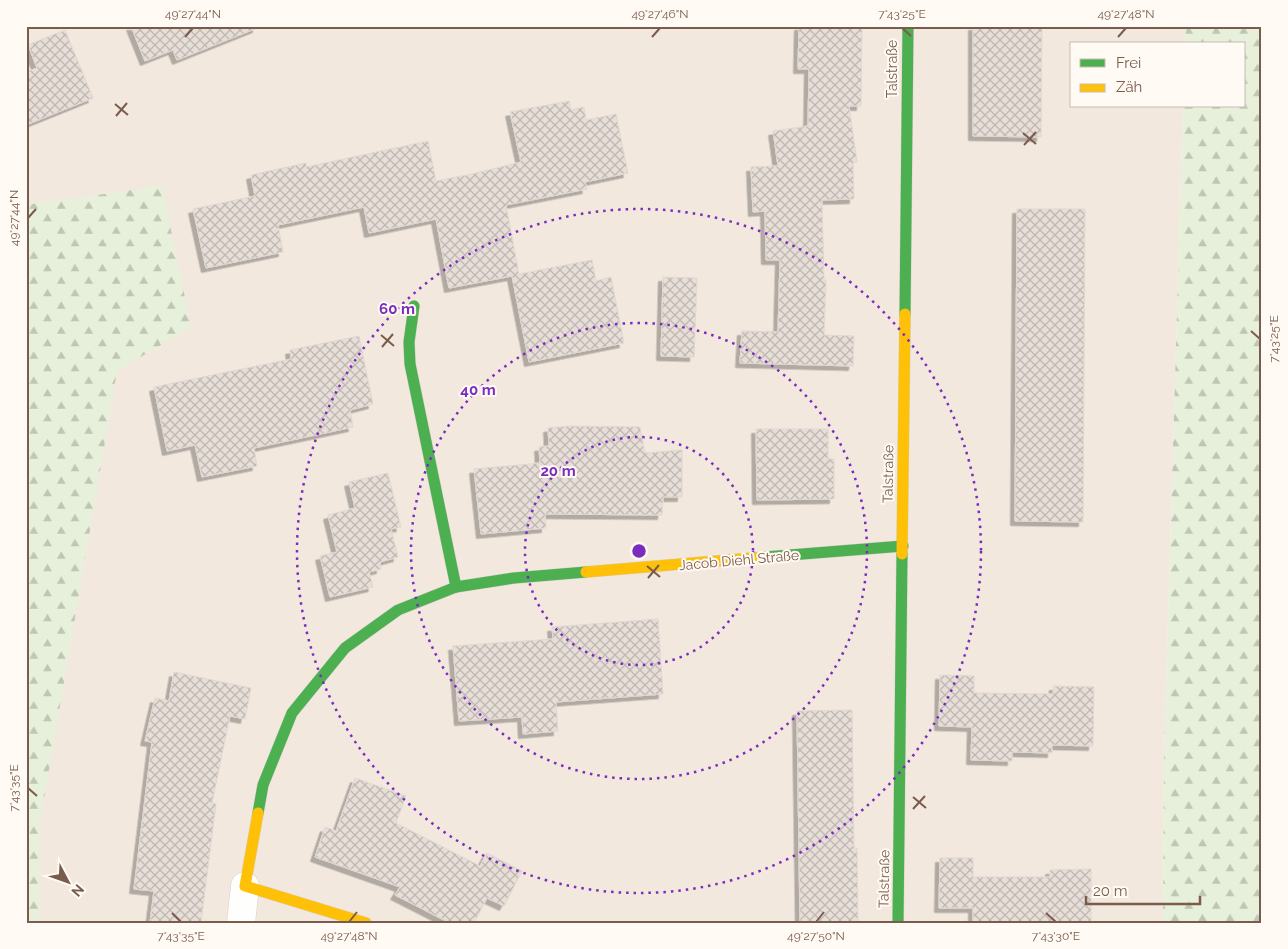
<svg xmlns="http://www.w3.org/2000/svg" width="1288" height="949" viewBox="0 0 1288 949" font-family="Raleway,sans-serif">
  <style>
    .residential { fill: #f2e8de }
    .forest { fill: url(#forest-firs) }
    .building { fill: url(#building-cross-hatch); stroke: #e2d8d2; filter: url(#shadow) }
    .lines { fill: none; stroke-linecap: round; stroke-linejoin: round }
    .street-casing { stroke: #d7d1cb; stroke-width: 29 }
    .fast-casing { stroke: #d9d2cb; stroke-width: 12 }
    .slow-casing { stroke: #d9d2cb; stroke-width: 12 }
    .street { stroke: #fefefd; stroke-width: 28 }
    .fast { stroke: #4caf50; stroke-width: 11 }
    .slow { stroke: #ffc107; stroke-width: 11 }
    .ticks { fill: none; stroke: #7a5c4d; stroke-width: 2 }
    .ring { fill: none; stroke: #7b2cbf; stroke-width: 2.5; stroke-dasharray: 2.5 5 }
    .labels { text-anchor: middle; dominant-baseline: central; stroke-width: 4; stroke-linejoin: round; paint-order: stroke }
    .street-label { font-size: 14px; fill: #7a5c4d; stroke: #fffaf3 }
    .centre { fill: #7b2cbf; stroke: #fffaf3; stroke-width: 2.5 }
    .ring-label { font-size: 15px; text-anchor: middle; font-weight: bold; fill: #7b2cbf; stroke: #fffaf3; stroke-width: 4; stroke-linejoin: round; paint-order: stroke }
    .neatline { fill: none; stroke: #7a5c4d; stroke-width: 2 }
    .ticks-label { font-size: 12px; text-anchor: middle; fill: #7a5c4d }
  </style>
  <defs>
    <pattern id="forest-firs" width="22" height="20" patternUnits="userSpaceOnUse" patternTransform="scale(1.25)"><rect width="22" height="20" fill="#e7f0db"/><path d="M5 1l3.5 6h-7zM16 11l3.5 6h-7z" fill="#c0c6b4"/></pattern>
    <pattern id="building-cross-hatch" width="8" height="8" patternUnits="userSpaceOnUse" patternTransform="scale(1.25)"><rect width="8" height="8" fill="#e6ded7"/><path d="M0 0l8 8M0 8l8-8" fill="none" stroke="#bfb7b1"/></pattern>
    <filter id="shadow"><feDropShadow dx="-4.5" dy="4.5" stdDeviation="0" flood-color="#0004"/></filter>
  </defs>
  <rect width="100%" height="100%" fill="#f9f5f0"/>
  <!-- residential -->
  <polygon class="residential" points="26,26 1186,26 1185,44 1072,44 1072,106 1183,106 1164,756 1163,923 26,923"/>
  <!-- forest -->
  <g class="forest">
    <polygon points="1186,26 1262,26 1262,923 1163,923 1164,756 1183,106 1244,106 1244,44 1185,44"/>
    <polygon points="162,186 191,327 117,371 39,829 40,923 26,923 26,208 32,204"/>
  </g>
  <!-- building -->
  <g class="building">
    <polygon points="131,26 257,26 257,28 177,60 173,50 145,61"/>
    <polygon points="799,26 862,26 861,106 849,106 857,162 853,163 854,199 822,200 824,280 826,280 824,335 854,336 853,366 740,363 742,331 778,332 780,260 766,260 765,211 753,212 751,167 778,166 773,131 808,126 809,69 798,69"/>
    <polygon points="973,26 1042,26 1041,137 973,136"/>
    <polygon points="65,30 93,98 26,125 26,72 37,68 28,45"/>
    <polygon points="569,101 571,110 584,107 586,120 616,114 628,173 585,182 587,189 506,205 519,274 592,260 596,281 611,277 624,343 529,362 512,276 449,288 436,219 369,233 364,207 278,225 283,252 206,268 193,209 255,196 251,175 306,163 306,167 428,141 436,181 472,174 521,162 510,112"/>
    <polygon points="1017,209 1085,209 1083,522 1015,521"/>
    <polygon points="663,277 697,278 694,357 661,356"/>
    <polygon points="359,336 373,404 350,410 353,427 254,448 257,466 202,477 195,445 167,451 154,387 291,359 290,350"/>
    <polygon points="569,426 640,427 645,453 682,450 682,497 663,497 662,515 545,514 546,528 481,534 474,469 540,463 539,447 549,446 548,428"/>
    <polygon points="756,429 828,429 828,459 834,459 834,499 757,500"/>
    <polygon points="388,473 401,527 391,529 398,557 380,562 381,569 369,572 373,587 330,597 320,556 337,552 328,515 355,508 349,482"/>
    <polygon points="658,619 663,694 556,702 558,731 523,734 522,717 459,721 453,646 553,639 552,627"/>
    <polygon points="174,672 251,688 245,719 230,716 212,803 216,804 201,923 150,923 154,891 134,889 152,742 145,741 155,698 169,701"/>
    <polygon points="940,675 974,676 974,693 1053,694 1054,686 1094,687 1093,746 1052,745 1052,753 1012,752 1012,761 971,760 972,727 939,726"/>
    <polygon points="852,710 854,848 857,848 858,923 800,923 797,711"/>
    <polygon points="355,778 406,796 396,823 480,866 487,853 522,871 504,906 487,898 474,923 450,923 395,895 400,887 315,857 325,827 336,831"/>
    <polygon points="940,858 973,858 973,877 1050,877 1050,870 1091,869 1091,923 973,923 973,908 939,908"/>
  </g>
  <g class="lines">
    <!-- street casing -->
    <g class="street-casing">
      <polyline id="street" points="241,923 245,886"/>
    </g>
    <!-- fast casing -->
    <g class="fast-casing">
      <g id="fast">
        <polyline points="414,306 409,342 410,364 456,587"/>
        <polyline points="905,314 908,26"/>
        <polyline points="765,557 903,546"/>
        <polyline points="258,813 263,785 292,713 345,648 398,610 456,587 514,578 586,572"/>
        <polyline points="898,923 902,554"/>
      </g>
    </g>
    <!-- slow casing -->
    <g class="slow-casing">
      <g id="slow">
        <polyline points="902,554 905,314"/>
        <polyline points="586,572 765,557"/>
        <polyline points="258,813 245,886 366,923"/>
      </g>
    </g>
    <!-- street -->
    <use href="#street" class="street"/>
    <!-- fast -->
    <use href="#fast" class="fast"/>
    <!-- slow -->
    <use href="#slow" class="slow"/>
  </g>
  <!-- ticks -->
  <path class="ticks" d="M902 28 911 36M185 37 193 28M652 37 660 28M1118 37 1126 28M115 104 128 115M116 116 127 103M1023 133 1036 144M1024 145 1036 132M28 218 36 209M1251 331 1260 339M381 335 394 346M382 347 393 334M647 566 660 577M648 578 659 565M28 788 37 796M913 797 926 808M913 809 925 796M172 913 181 922M1046 913 1056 922M349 922 357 912M816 922 824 912"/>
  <!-- distance rings -->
  <g class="ring">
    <circle cx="639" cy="551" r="114"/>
    <circle cx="639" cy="551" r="228"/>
    <circle cx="639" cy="551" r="342"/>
  </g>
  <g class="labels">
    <!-- street labels -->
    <g class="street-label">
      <text transform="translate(892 69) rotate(-90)">Talstraße</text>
      <text transform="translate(888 474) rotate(-89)">Talstraße</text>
      <text transform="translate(739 560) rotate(-5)">Jacob Diehl Straße</text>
      <text transform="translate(884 879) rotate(-89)">Talstraße</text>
    </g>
  </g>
  <circle cx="639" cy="551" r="8" class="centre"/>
  <g class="ring-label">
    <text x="397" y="314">60 m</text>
    <text x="478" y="395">40 m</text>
    <text x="558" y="476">20 m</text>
  </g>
  <!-- border -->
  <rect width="1288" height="949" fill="none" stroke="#fffaf3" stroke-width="55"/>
  <!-- legend -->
  <rect x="1070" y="42" width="175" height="65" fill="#fffaf3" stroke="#cabbb1"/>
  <rect x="1080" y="59" width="25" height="8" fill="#4caf50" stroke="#cabbb1"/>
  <text x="1116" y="68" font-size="15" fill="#7a5c4d">Frei</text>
  <rect x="1080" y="84" width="25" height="8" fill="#ffc107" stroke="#cabbb1"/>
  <text x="1116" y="92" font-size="15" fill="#7a5c4d">Zäh</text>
  <!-- north arrow -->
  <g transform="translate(68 882) rotate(131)" stroke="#fffaf3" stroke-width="4" paint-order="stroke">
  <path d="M0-4L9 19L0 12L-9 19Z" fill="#7a5c4d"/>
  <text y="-8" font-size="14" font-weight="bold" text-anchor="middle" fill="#7a5c4d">N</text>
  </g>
  <!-- scale -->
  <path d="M1086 896v8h114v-8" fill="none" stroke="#7a5c4d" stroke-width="2.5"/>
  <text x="1093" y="896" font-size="15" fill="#7a5c4d" stroke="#fffaf3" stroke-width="4" paint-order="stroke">20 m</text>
  <rect x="28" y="28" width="1232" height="894" class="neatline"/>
  <g class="ticks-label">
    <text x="193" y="18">49°27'44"N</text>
    <text x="660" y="18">49°27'46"N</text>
    <text x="902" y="18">7°43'25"E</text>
    <text x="1126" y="18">49°27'48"N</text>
    <text transform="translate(14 218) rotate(-90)" y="4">49°27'44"N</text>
    <text transform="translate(1274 339) rotate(-90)" y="4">7°43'25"E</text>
    <text transform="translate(14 788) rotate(-90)" y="4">7°43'35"E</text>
    <text x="181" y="940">7°43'35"E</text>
    <text x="349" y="940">49°27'48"N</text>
    <text x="816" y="940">49°27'50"N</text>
    <text x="1056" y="940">7°43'30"E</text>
  </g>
</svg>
